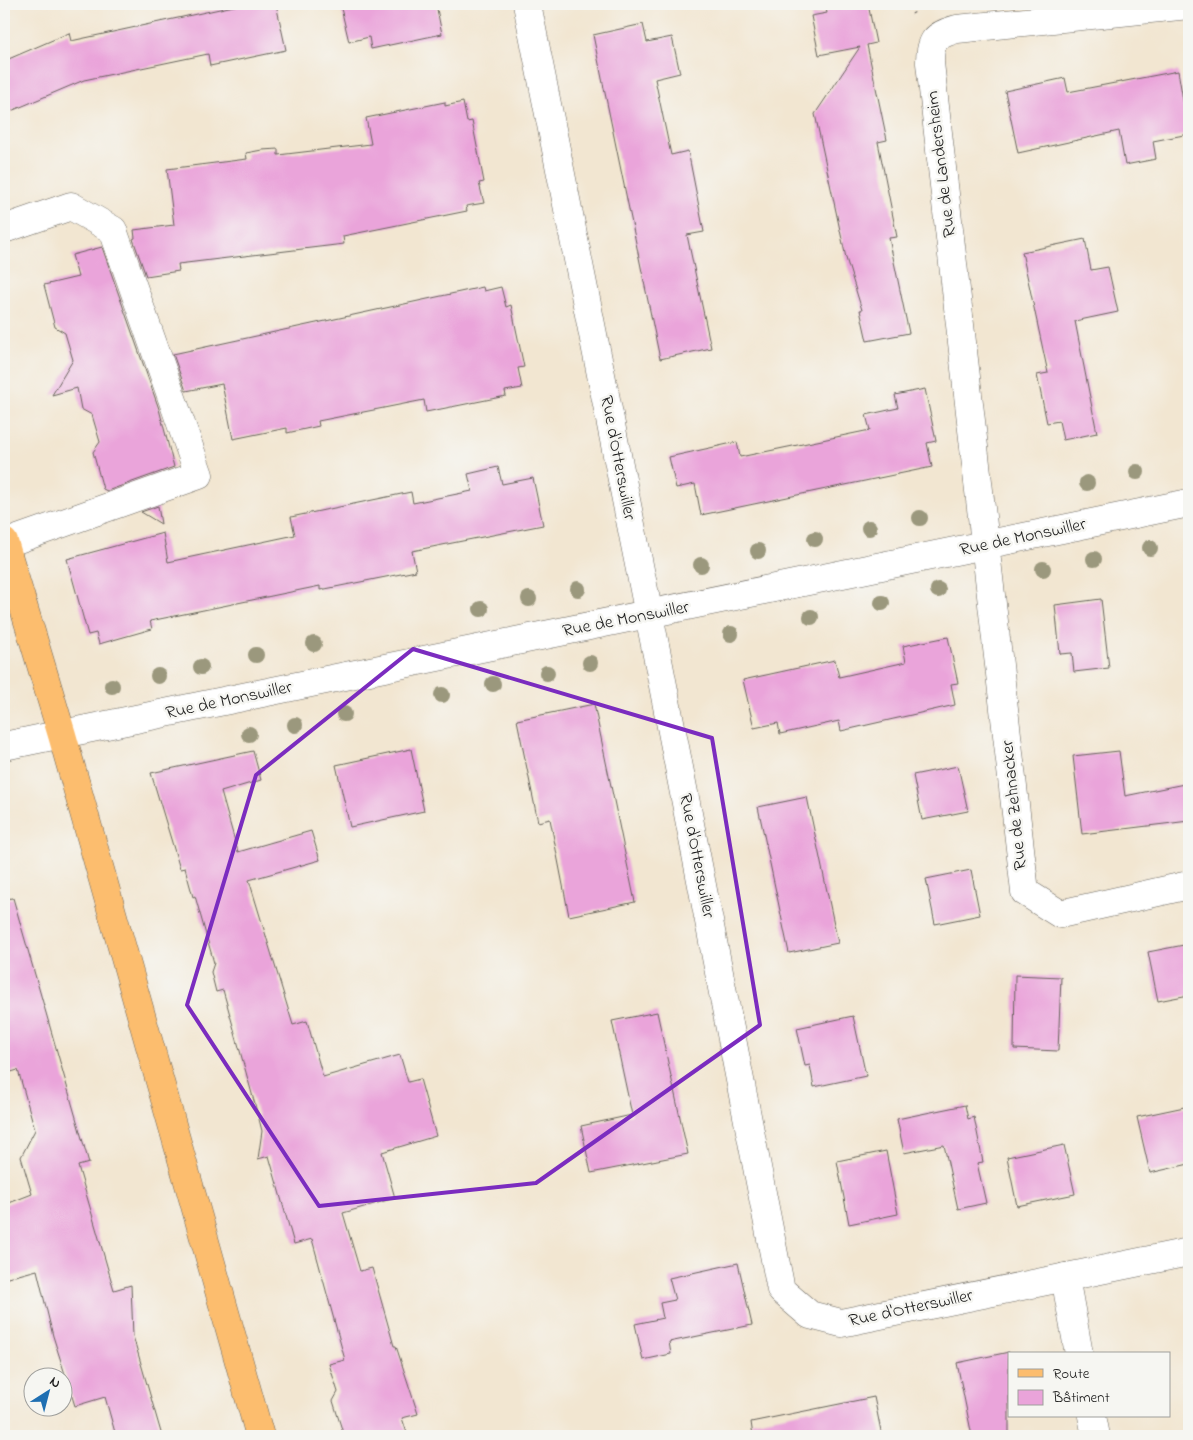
<svg xmlns="http://www.w3.org/2000/svg" width="1193" height="1440" viewBox="0 0 1193 1440" font-family="'Indie Flower',sans-serif">
  <style>
    .building { fill: #eaa4da }
    .lines { fill: none; stroke-linecap: round; stroke-linejoin: round }
    .minor-casing { stroke: #67635b; stroke-width: 29 }
    .major-casing { stroke: #67635b; stroke-width: 29 }
    .path { stroke: #67635b; stroke-width: 3; stroke-dasharray: 1 4; stroke-linecap: butt }
    .minor { stroke: #fff; stroke-width: 28 }
    .major { stroke: #fcbd6e; stroke-width: 28 }
    .tree { fill: #9b987d }
    .marked { fill: none; stroke: #7b2cbf; stroke-width: 4; stroke-linejoin: round }
    .labels { text-anchor: middle; dominant-baseline: central; stroke-width: 5; stroke-linejoin: round; paint-order: stroke }
    .street-label { font-size: 18px; fill: #1c1c1c; stroke: #f6f6f2 }
  </style>
  <rect width="100%" height="100%" fill="#f6f6f2"/>
  <filter id="ink" filterUnits="userSpaceOnUse"><feTurbulence type="fractalNoise" baseFrequency=".02" numOctaves="2"/><feDisplacementMap in="SourceGraphic" scale="10" xChannelSelector="R" yChannelSelector="G"/><feConvolveMatrix kernelMatrix="1 2 1 2 8 2 1 2 1" color-interpolation-filters="sRGB"/></filter>
  <filter id="wash" filterUnits="userSpaceOnUse"><feTurbulence type="fractalNoise" baseFrequency=".0096" numOctaves="4" result="noise"/><feDisplacementMap in="SourceGraphic" scale="20" xChannelSelector="R" yChannelSelector="G"/><feGaussianBlur stdDeviation="1.12" result="paint"/><feColorMatrix in="noise" values="0 0 0 0 0 0 0 0 0 0 0 0 0 0 0 0 0 1.4 0 .05"/><feComposite in="paint" operator="in"/></filter>
  <g filter="url(#wash)">
    <rect width="100%" height="100%" fill="#f2e6d1"/>
    <g id="blocks">
      <!-- building -->
      <g class="building">
        <polygon points="243,4 276,4 286,50 210,66 208,54 84,80 4,114 4,61 69,33 71,41"/>
        <polygon points="340,4 436,4 442,34 371,49 369,37 349,42"/>
        <polygon points="825,4 868,4 876,43 867,45 887,140 878,142 897,237 889,238 909,333 867,341 860,310 862,310 846,258 815,114 860,47 819,55 811,16 827,13"/>
        <polygon points="643,24 647,42 672,37 680,73 655,79 671,155 688,151 704,232 687,235 711,348 660,359 593,35"/>
        <polygon points="1178,71 1189,134 1153,141 1156,159 1125,165 1119,131 1018,153 1005,91 1065,78 1068,92"/>
        <polygon points="445,102 445,106 463,102 467,122 472,121 484,182 479,183 484,203 466,206 467,211 343,236 344,244 178,264 179,271 146,276 133,239 135,238 134,230 174,225 167,169 247,159 246,153 262,150 278,149 278,155 371,144 366,118"/>
        <polygon points="1085,239 1091,270 1108,267 1118,312 1075,321 1097,433 1063,440 1059,421 1047,423 1037,375 1048,373 1022,252"/>
        <polygon points="102,247 159,409 174,467 107,491 103,489 93,452 100,442 92,415 81,409 77,388 52,395 73,360 65,333 55,327 44,285 78,277 72,255"/>
        <polygon points="483,287 484,291 501,287 506,307 511,305 524,367 518,368 522,388 505,391 506,396 426,412 424,400 318,421 319,426 287,433 287,428 233,439 222,384 186,391 173,354"/>
        <polygon points="925,389 936,441 927,443 932,467 701,515 695,484 676,488 669,457 737,442 740,457 870,430 866,415 898,408 895,395"/>
        <polygon points="498,467 502,484 533,478 543,525 412,551 416,571 320,590 320,586 150,621 152,629 99,644 96,633 88,635 67,559 163,533 168,562 295,535 291,517 411,492 413,503 472,491 468,474"/>
        <polygon points="158,506 161,524 141,512"/>
        <polygon points="1101,599 1109,668 1074,672 1072,653 1060,654 1055,605"/>
        <polygon points="948,637 958,683 951,684 955,705 841,731 839,721 780,734 778,723 754,728 743,680 835,660 839,677 906,662 903,646"/>
        <polygon points="594,704 635,902 569,916 550,819 538,822 517,720"/>
        <polygon points="411,749 424,811 350,827 336,765"/>
        <polygon points="253,751 261,780 221,792 238,852 311,831 320,860 249,880 293,1025 307,1021 323,1077 400,1055 408,1082 420,1079 436,1136 382,1152 395,1198 343,1213 360,1271 372,1268 394,1346 396,1346 418,1414 402,1418 408,1436 344,1436 333,1401 338,1392 329,1364 345,1360 312,1239 294,1244 269,1156 258,1159 262,1131 259,1119 223,990 216,992 211,972 214,963 195,896 193,897 185,868 180,869 151,773"/>
        <polygon points="1119,751 1125,796 1189,783 1189,821 1082,834 1073,756"/>
        <polygon points="958,766 968,811 922,820 913,775"/>
        <polygon points="807,797 838,943 789,953 758,807"/>
        <polygon points="971,870 980,915 935,924 926,879"/>
        <polygon points="13,898 89,1163 78,1166 114,1290 131,1285 133,1336 162,1436 116,1436 105,1397 75,1406 53,1336 37,1270 4,1279 4,1205 32,1194 21,1157 35,1130 18,1070 4,1074 4,899"/>
        <polygon points="1189,944 1189,995 1158,1001 1148,952"/>
        <polygon points="1015,975 1061,977 1058,1051 1014,1049"/>
        <polygon points="657,1012 688,1154 591,1173 581,1126 632,1115 612,1021"/>
        <polygon points="853,1016 866,1076 814,1087 810,1065 805,1066 797,1028"/>
        <polygon points="965,1105 968,1119 974,1117 983,1162 977,1163 986,1203 958,1209 944,1145 904,1153 897,1119"/>
        <polygon points="1189,1106 1189,1164 1150,1173 1137,1117"/>
        <polygon points="1064,1145 1075,1194 1017,1206 1007,1157"/>
        <polygon points="886,1151 898,1214 849,1224 837,1161"/>
        <polygon points="738,1263 752,1325 669,1342 671,1354 643,1360 635,1324 663,1318 660,1303 675,1300 669,1278"/>
        <polygon points="1009,1352 1009,1436 972,1436 957,1363"/>
        <polygon points="874,1397 882,1436 753,1436 751,1422"/>
      </g>
    </g>
  </g>
  <g filter="url(#ink)">
    <use href="#blocks" fill-opacity="0" stroke="#67635b" stroke-width="1"/>
    <g class="lines">
      <!-- minor casing -->
      <g class="minor-casing">
        <g id="minor">
          <polyline points="527,4 659,665 781,1290 810,1315 841,1323 1189,1252"/>
          <path d="M1189 5 957 29C935 35 930 40 930 63L1025 892 1060 914 1189 885"/>
          <polyline points="4,229 71,206 113,230 199,475 4,544"/>
          <polyline points="4,746 1189,503"/>
          <polyline points="1065,1277 1079,1354"/>
          <polyline points="1092,1416 1096,1436"/>
        </g>
      </g>
      <!-- major casing -->
      <g class="major-casing">
        <polyline id="major" points="4,542 62,735 260,1436"/>
      </g>
      <!-- path -->
      <polyline class="path" points="908,4 914,15"/>
      <!-- minor -->
      <use href="#minor" class="minor"/>
      <!-- major -->
      <use href="#major" class="major"/>
    </g>
    <!-- trees -->
    <g class="tree">
      <circle cx="1137" cy="472" r="8"/>
      <circle cx="1087" cy="483" r="8"/>
      <circle cx="920" cy="518" r="8"/>
      <circle cx="869" cy="528" r="8"/>
      <circle cx="815" cy="539" r="8"/>
      <circle cx="1150" cy="548" r="8"/>
      <circle cx="758" cy="551" r="8"/>
      <circle cx="1094" cy="559" r="8"/>
      <circle cx="701" cy="565" r="8"/>
      <circle cx="1043" cy="569" r="8"/>
      <circle cx="578" cy="589" r="8"/>
      <circle cx="938" cy="590" r="8"/>
      <circle cx="529" cy="599" r="8"/>
      <circle cx="882" cy="603" r="8"/>
      <circle cx="481" cy="609" r="8"/>
      <circle cx="811" cy="617" r="8"/>
      <circle cx="731" cy="634" r="8"/>
      <circle cx="314" cy="644" r="8"/>
      <circle cx="256" cy="655" r="8"/>
      <circle cx="590" cy="663" r="8"/>
      <circle cx="201" cy="667" r="8"/>
      <circle cx="547" cy="673" r="8"/>
      <circle cx="158" cy="676" r="8"/>
      <circle cx="493" cy="684" r="8"/>
      <circle cx="112" cy="686" r="8"/>
      <circle cx="442" cy="695" r="8"/>
      <circle cx="344" cy="714" r="8"/>
      <circle cx="295" cy="725" r="8"/>
      <circle cx="249" cy="734" r="8"/>
    </g>
  </g>
  <!-- marked area -->
  <path class="marked" d="M413 649 712 738 760 1025 536 1183 319 1206 187 1005 256 775Z"/>
  <g class="labels">
    <!-- street labels -->
    <g class="street-label">
      <text transform="translate(942 164) rotate(-97)">Rue de Landersheim</text>
      <text transform="translate(617 458) rotate(79)">Rue d'Otterswiller</text>
      <text transform="translate(1023 538) rotate(-12)">Rue de Monswiller</text>
      <text transform="translate(626 620) rotate(-11)">Rue de Monswiller</text>
      <text transform="translate(229 701) rotate(-12)">Rue de Monswiller</text>
      <text transform="translate(1015 805) rotate(-96)">Rue de Zehnacker</text>
      <text transform="translate(696 856) rotate(79)">Rue d'Otterswiller</text>
      <text transform="translate(911 1309) rotate(-12)">Rue d'Otterswiller</text>
    </g>
  </g>
  <!-- margin -->
  <rect width="1193" height="1440" fill="none" stroke="#f6f6f2" stroke-width="20"/>
  <!-- legend -->
  <rect x="1008" y="1352" width="162" height="65" fill="#f6f6f2" stroke="#9f9f9c"/>
  <rect x="1018" y="1369" width="25" height="8" fill="#fcbd6e" stroke="#9f9f9c"/>
  <text x="1053" y="1378" font-size="15" fill="#1c1c1c">Route</text>
  <rect x="1018" y="1390" width="25" height="15" fill="#eaa4da" stroke="#9f9f9c"/>
  <text x="1053" y="1402" font-size="15" fill="#1c1c1c">Bâtiment</text>
  <!-- north arrow -->
  <g transform="translate(48 1392) rotate(36)"><circle r="24" fill="#f6f6f2" stroke="#9f9f9c"/>
  <path d="M0-4L9 19L0 12L-9 19Z" fill="#1f6fb2"/>
  <text y="-8" font-size="14" font-weight="bold" text-anchor="middle" fill="#1c1c1c">N</text>
  </g>
</svg>
